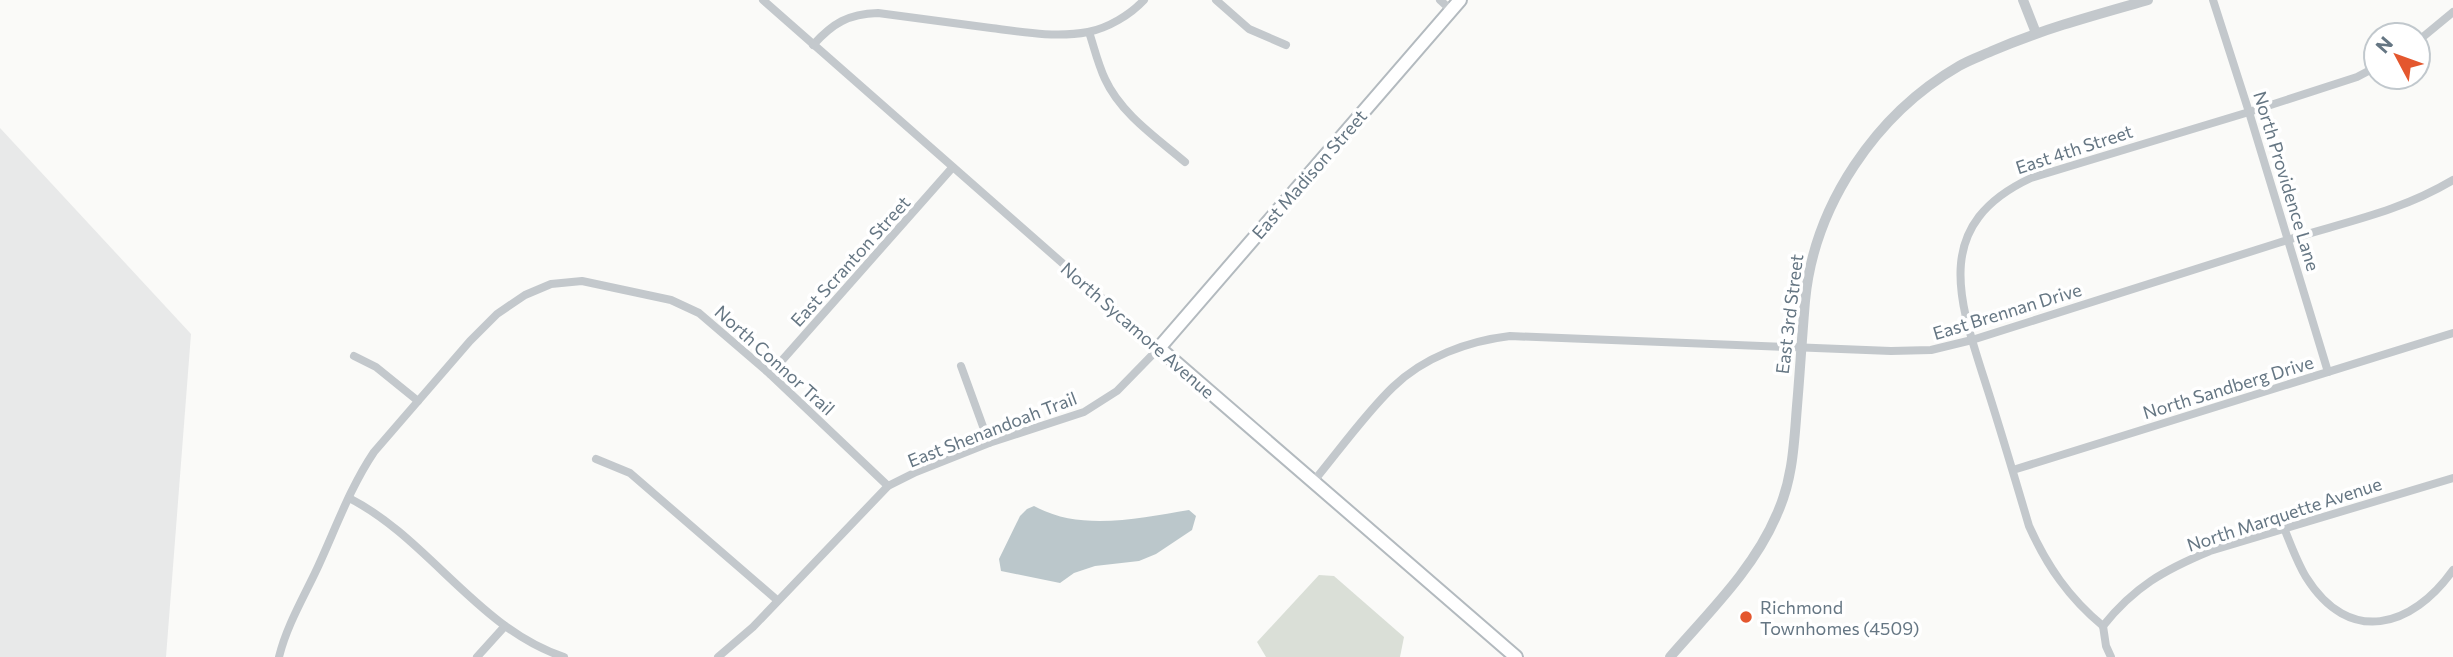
<svg xmlns="http://www.w3.org/2000/svg" width="2453" height="657" viewBox="0 0 2453 657" font-family="Commissioner,sans-serif">
  <style>
    .built { fill: #e8e9e9 }
    .green { fill: #dadfd7 }
    .water { fill: #bbc7cb }
    .lines { fill: none; stroke-linecap: round; stroke-linejoin: round }
    .secondary-casing { stroke: #b3babf; stroke-width: 16 }
    .minor { stroke: #c3c8cc; stroke-width: 8 }
    .tertiary { stroke: #c3c8cc; stroke-width: 10 }
    .secondary { stroke: #fff; stroke-width: 12 }
    .poi-dot { fill: #e4572e; stroke: #fff; stroke-width: 2.5 }
    .labels { text-anchor: middle; dominant-baseline: central; stroke-width: 7; stroke-linejoin: round; paint-order: stroke }
    .street-label { font-size: 18px; fill: #657683; stroke: #fff }
    .poi-label { font-size: 18px; fill: #657683; stroke: #fff; text-anchor: start }
  </style>
  <rect width="100%" height="100%" fill="#fafaf8"/>
  <!-- built -->
  <polygon class="built" points="0,128 191,334 166,657 0,657"/>
  <!-- green -->
  <polygon class="green" points="1319,575 1334,576 1404,637 1400,657 1266,657 1257,642"/>
  <!-- water -->
  <path class="water" d="M1034 506C1081 532 1139 518 1189 510L1196 516 1192 530 1156 554 1139 561 1095 566 1074 573 1060 583 1001 571 999 559 1020 516 1027 509Z"/>
  <g class="lines">
    <!-- secondary casing -->
    <g class="secondary-casing">
      <polyline id="secondary" points="1460,0 1159,348 1516,657"/>
    </g>
    <!-- minor -->
    <g class="minor">
      <polyline points="1216,0 1249,29 1286,45"/>
      <polyline points="1440,0 1451,10"/>
      <polyline points="2213,0 2249,112 2328,372"/>
      <path d="M1089 32C1094 47 1098 64 1105 79 1121 114 1157 138 1185 162"/>
      <polyline points="2418,41 2453,12"/>
      <path d="M813 45C833 23 848 14 878 13 915 18 953 23 991 28 1022 32 1056 38 1088 32 1108 28 1130 15 1144 0"/>
      <polyline points="354,356 376,367 418,401"/>
      <polyline points="961,366 989,443"/>
      <polyline points="770,374 952,168"/>
      <polyline points="596,459 630,473 777,600"/>
      <polyline points="2013,470 2453,333"/>
      <path d="M1313 482C1338 452 1365 414 1393 387 1424 357 1468 341 1510 336L1891 351 1931 350 1972 340C2074 307 2176 275 2278 243 2339 223 2396 214 2453 180"/>
      <path d="M349 498C428 538 478 629 564 657"/>
      <path d="M2284 528C2291 545 2297 562 2306 577 2349 646 2412 628 2453 570"/>
      <path d="M2103 626C2069 598 2047 566 2029 526 2016 482 2003 438 1989 394 1962 308 1926 227 2031 178L2249 112 2357 77 2376 67"/>
      <path d="M2103 626C2134 587 2164 570 2210 551L2453 478"/>
      <polyline points="2103,626 2106,646 2111,657"/>
      <path d="M279 657C286 628 302 600 315 573 334 533 349 489 374 452L470 341 497 314 525 295 551 284 582 281 671 300 699 313 770 374 888 486"/>
      <polyline points="477,657 505,626"/>
      <polyline points="718,657 753,627 888,486 916,472 989,443 1084,412 1117,391 1159,348 763,0"/>
    </g>
    <!-- tertiary -->
    <g class="tertiary">
      <polyline points="2023,0 2036,33"/>
      <path d="M1670 657C1708 613 1754 569 1777 514 1793 479 1794 443 1797 406 1800 371 1802 336 1805 301 1814 205 1876 114 1959 66 1969 60 1981 56 1992 51 2043 29 2095 15 2148 0"/>
    </g>
    <!-- secondary -->
    <use href="#secondary" class="secondary"/>
  </g>
  <!-- markers -->
  <circle class="poi-dot" cx="1746" cy="617" r="7"/>
  <g class="labels">
    <!-- street labels -->
    <g class="street-label">
      <text transform="translate(2074 149) rotate(-18)">East 4th Street</text>
      <text transform="translate(1309 174) rotate(-49)">East Madison Street</text>
      <text transform="translate(2287 181) rotate(73)">North Providence Lane</text>
      <text transform="translate(850 261) rotate(-48)">East Scranton Street</text>
      <text transform="translate(2007 311) rotate(-17)">East Brennan Drive</text>
      <text transform="translate(1789 314) rotate(-83)">East 3rd Street</text>
      <text transform="translate(1138 330) rotate(41)">North Sycamore Avenue</text>
      <text transform="translate(775 360) rotate(42)">North Connor Trail</text>
      <text transform="translate(2228 387) rotate(-17)">North Sandberg Drive</text>
      <text transform="translate(992 429) rotate(-21)">East Shenandoah Trail</text>
      <text transform="translate(2284 514) rotate(-18)">North Marquette Avenue</text>
    </g>
    <!-- poi labels -->
    <g class="poi-label">
      <text x="1760" y="607">Richmond<tspan x="1760" dy="21">Townhomes (4509)</tspan></text>
    </g>
  </g>
  <!-- north arrow -->
  <g transform="translate(2397 56) rotate(311)"><circle r="33" fill="#ffffff" stroke="#c1c8cd" stroke-width="2"/>
  <path d="M0-5L12 26L0 18L-12 26Z" fill="#e4572e"/>
  <text y="-10" font-size="19" font-weight="bold" text-anchor="middle" fill="#657683">N</text>
  </g>
</svg>
